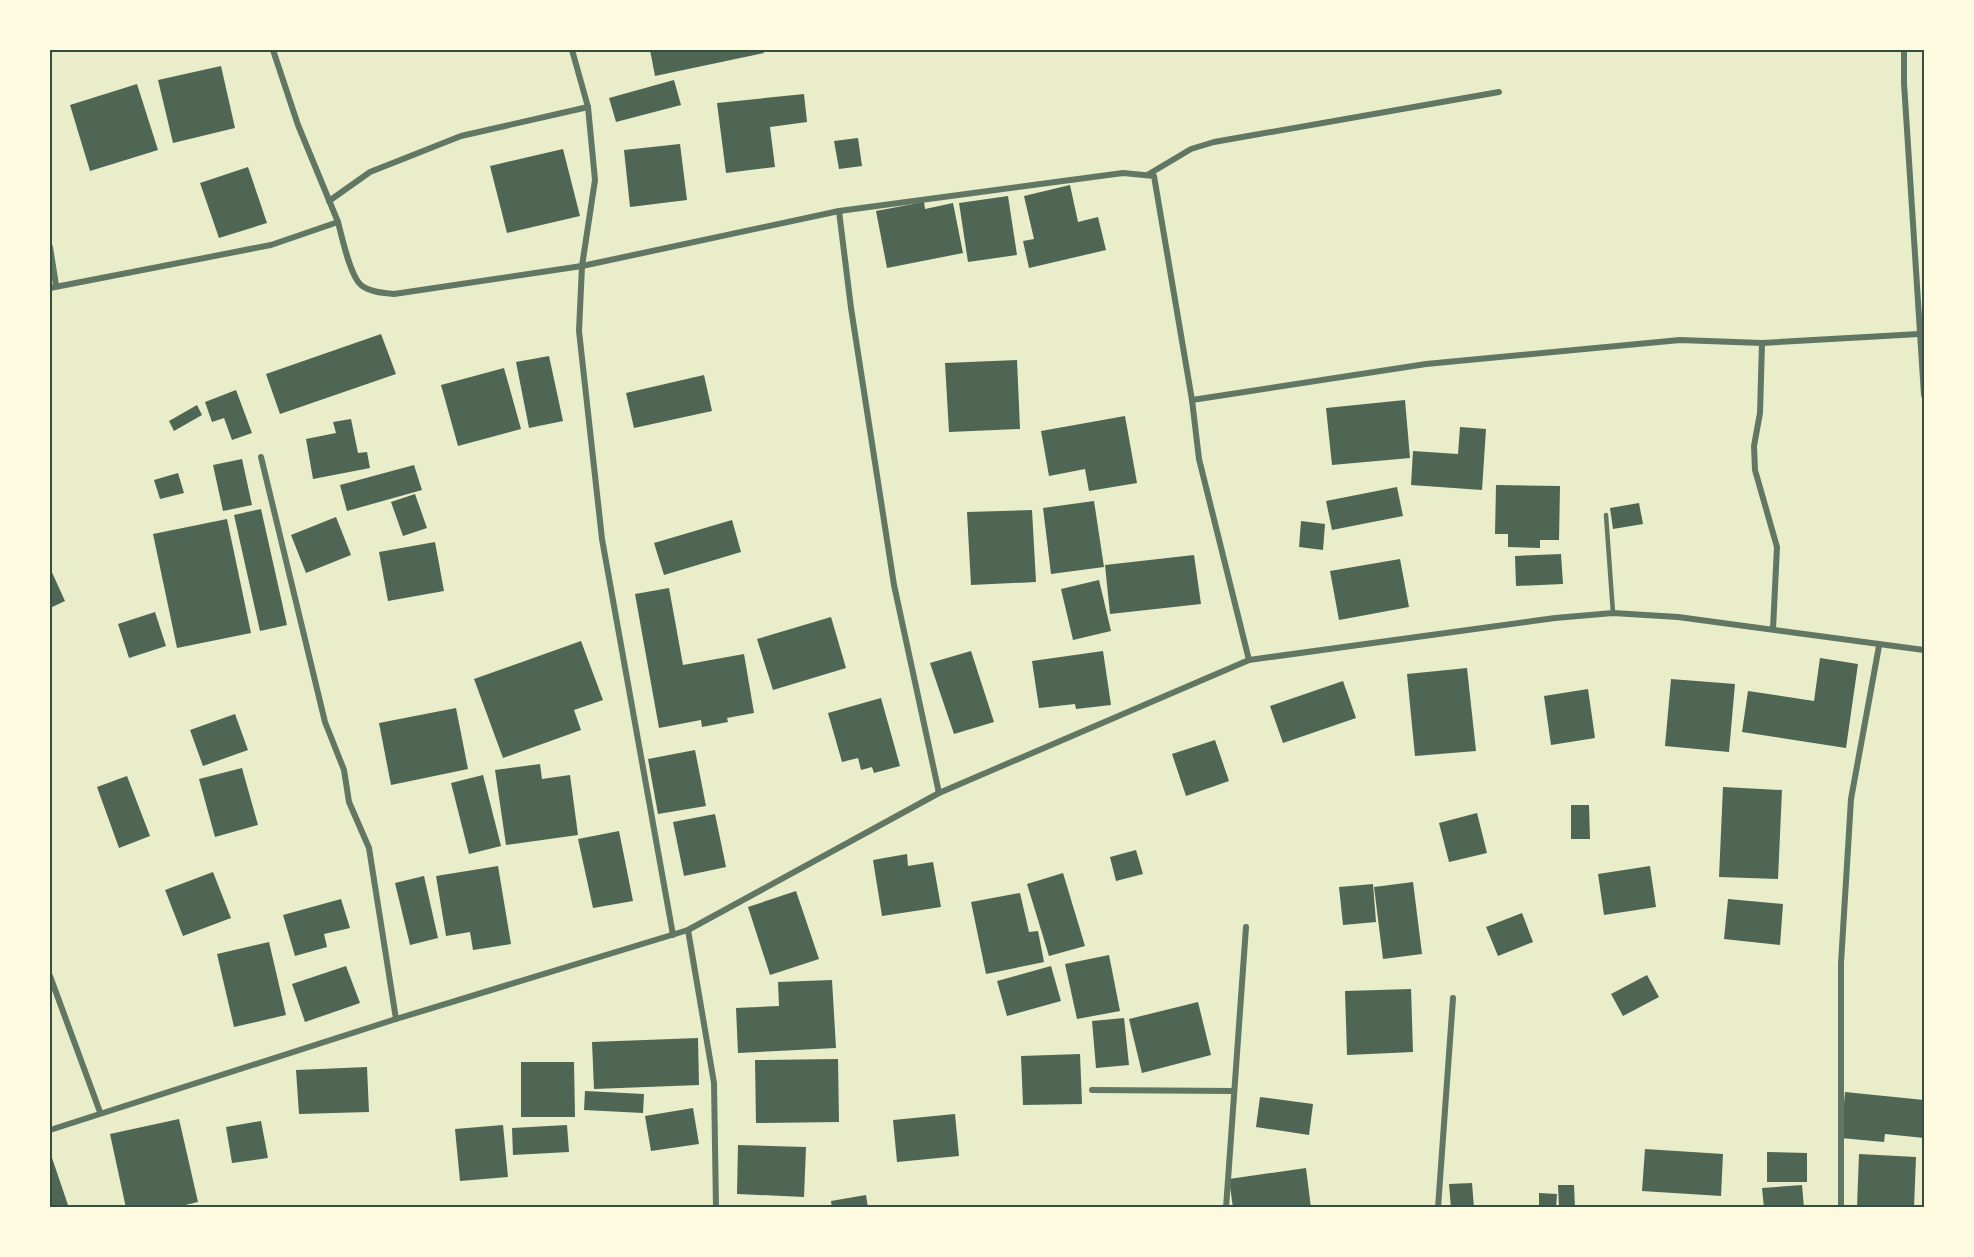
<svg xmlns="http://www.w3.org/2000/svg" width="1974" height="1257" viewBox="0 0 1974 1257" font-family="'Roboto Condensed',sans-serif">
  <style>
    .building { fill: #4f6655 }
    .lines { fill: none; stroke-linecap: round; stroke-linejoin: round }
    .service { stroke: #617663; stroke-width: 4.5 }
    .minor { stroke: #617663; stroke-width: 6 }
    .neatline { fill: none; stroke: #344e41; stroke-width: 2 }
  </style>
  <rect width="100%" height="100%" fill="#e9edc9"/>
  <!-- building -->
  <g class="building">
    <polygon points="650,50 763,50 764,53 655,76"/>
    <polygon points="221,66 235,128 173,143 158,80"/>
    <polygon points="674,80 681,105 616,122 609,98"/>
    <polygon points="137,84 158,150 90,171 70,105"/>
    <polygon points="804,94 807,122 770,127 775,167 726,173 717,103"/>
    <polygon points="858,138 862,166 839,169 834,141"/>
    <polygon points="680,144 687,200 630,207 624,150"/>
    <polygon points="563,149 580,216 507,233 490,166"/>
    <polygon points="248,167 267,223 219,238 200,183"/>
    <polygon points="1070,185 1078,222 1098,217 1106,250 1029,268 1023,241 1034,239 1024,196"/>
    <polygon points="1008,196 1017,255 968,262 959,203"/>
    <polygon points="924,202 925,209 953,203 963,253 887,268 876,211"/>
    <polygon points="381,334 396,374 280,414 266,374"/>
    <polygon points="549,356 563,421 529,428 516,362"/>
    <polygon points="1017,360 1020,429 949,432 945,363"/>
    <polygon points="504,368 521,429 458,446 441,385"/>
    <polygon points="704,375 712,411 634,428 626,393"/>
    <polygon points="236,390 252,433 232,440 224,418 212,422 205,402"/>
    <polygon points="1405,400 1410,458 1332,465 1326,408"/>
    <polygon points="197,405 202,415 174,431 169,421"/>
    <polygon points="1125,416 1137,483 1089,491 1085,469 1049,476 1041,431"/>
    <polygon points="351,419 358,453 367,452 370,468 313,479 306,439 336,433 333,422"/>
    <polygon points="1460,427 1486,429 1482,490 1411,485 1413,451 1458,454"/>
    <polygon points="242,459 252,505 223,511 213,465"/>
    <polygon points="414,465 422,490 347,511 340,485"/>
    <polygon points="178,473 184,493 160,499 154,480"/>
    <polygon points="1496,485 1560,486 1559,540 1540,540 1540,548 1508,547 1508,534 1495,534"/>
    <polygon points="1397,487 1403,516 1332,530 1326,501"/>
    <polygon points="415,494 427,528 403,536 391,502"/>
    <polygon points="1094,501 1104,567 1051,574 1043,508"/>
    <polygon points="1639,503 1643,524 1613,529 1610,508"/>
    <polygon points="261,509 287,625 260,631 234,515"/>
    <polygon points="1032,510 1036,582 971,585 967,512"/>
    <polygon points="336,517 351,555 306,573 291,535"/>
    <polygon points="227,519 251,633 177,648 153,534"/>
    <polygon points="732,520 741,552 664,575 654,543"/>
    <polygon points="1301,521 1325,524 1323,550 1299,547"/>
    <polygon points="435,542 444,591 388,601 379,552"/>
    <polygon points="1561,554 1563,584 1516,586 1515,556"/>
    <polygon points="1194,555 1201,604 1110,614 1105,565"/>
    <polygon points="1400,559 1409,607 1339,620 1330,571"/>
    <polygon points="50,568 65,601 50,608"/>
    <polygon points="1099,580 1111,631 1073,640 1061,589"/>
    <polygon points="669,588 683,665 744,654 754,713 727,718 728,722 702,727 701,720 659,728 635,594"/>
    <polygon points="155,612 166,646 129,658 118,624"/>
    <polygon points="831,617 846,668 773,690 757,639"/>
    <polygon points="581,641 603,700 574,710 581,730 503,758 474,679"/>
    <polygon points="971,651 994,722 954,734 930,663"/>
    <polygon points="1103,651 1111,705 1076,709 1075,704 1039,708 1032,661"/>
    <polygon points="1820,658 1858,664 1846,748 1742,732 1748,691 1814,701"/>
    <polygon points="1467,668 1476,751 1415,756 1407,674"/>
    <polygon points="1671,679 1735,684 1729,752 1665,746"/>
    <polygon points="1343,681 1356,718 1283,743 1270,706"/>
    <polygon points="1588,689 1595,738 1551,745 1544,696"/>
    <polygon points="881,698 900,766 874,773 872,767 861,770 858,758 842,762 828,713"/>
    <polygon points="456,708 468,769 391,785 379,723"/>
    <polygon points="235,714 248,750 203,766 190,730"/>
    <polygon points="1215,740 1229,781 1186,796 1172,754"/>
    <polygon points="695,750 706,806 658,814 648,759"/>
    <polygon points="540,764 542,779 570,775 578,835 506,845 495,770"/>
    <polygon points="242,768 258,825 215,837 199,779"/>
    <polygon points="483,775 501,846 469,854 451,783"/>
    <polygon points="127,776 150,836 119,848 97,787"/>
    <polygon points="1723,787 1782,790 1778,879 1719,877"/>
    <polygon points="1571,805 1589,805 1590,839 1571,839"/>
    <polygon points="1477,813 1487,853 1449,862 1439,823"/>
    <polygon points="715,814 726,867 684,876 673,822"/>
    <polygon points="619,831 633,901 593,908 578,839"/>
    <polygon points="1136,850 1143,874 1116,881 1110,857"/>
    <polygon points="907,854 908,866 933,862 941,907 882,916 873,860"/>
    <polygon points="498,866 511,944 473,950 470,932 446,936 436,876"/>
    <polygon points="1650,866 1656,907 1604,915 1598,874"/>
    <polygon points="213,872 231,918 183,936 165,890"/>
    <polygon points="1063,873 1085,946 1049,956 1027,884"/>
    <polygon points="424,876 438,938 410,945 395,883"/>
    <polygon points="1413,882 1422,954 1383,959 1374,887"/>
    <polygon points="1373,884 1376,922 1343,925 1339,887"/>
    <polygon points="796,891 819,959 770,975 748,907"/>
    <polygon points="1020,893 1029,932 1038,931 1044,962 986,974 971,902"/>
    <polygon points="341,899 350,928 324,934 327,947 295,956 283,915"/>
    <polygon points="1728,899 1783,904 1780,945 1724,939"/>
    <polygon points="1522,913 1533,942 1498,956 1486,927"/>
    <polygon points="269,942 286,1015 234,1027 217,954"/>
    <polygon points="1109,955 1120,1011 1077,1019 1065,964"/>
    <polygon points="346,966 360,1003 305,1022 292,984"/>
    <polygon points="1051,966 1061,1001 1007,1016 997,981"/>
    <polygon points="1647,975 1659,997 1623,1016 1611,994"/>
    <polygon points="832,980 836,1048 738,1053 736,1008 779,1006 778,982"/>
    <polygon points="1411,989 1413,1052 1347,1055 1345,991"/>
    <polygon points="1198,1002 1211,1055 1142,1073 1129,1019"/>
    <polygon points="1124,1018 1129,1065 1096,1068 1092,1021"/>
    <polygon points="698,1038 699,1085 594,1089 592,1042"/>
    <polygon points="1080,1054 1082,1104 1023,1105 1021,1056"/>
    <polygon points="838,1059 839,1122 756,1123 755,1060"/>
    <polygon points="521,1062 574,1062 575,1117 521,1117"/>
    <polygon points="367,1067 369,1112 299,1114 296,1070"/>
    <polygon points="585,1091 644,1094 643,1113 584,1110"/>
    <polygon points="1845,1092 1924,1100 1924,1138 1885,1134 1884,1142 1841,1138"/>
    <polygon points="1260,1097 1313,1104 1309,1135 1256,1127"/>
    <polygon points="693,1108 699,1144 651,1151 645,1116"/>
    <polygon points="955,1114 959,1156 897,1162 893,1120"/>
    <polygon points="179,1119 198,1202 173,1208 126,1208 110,1134"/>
    <polygon points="261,1121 268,1158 232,1163 226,1127"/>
    <polygon points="503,1125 508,1177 460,1181 455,1129"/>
    <polygon points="567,1125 569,1152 513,1155 512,1128"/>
    <polygon points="738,1145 806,1147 804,1197 737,1194"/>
    <polygon points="1645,1149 1723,1154 1721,1196 1642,1191"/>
    <polygon points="50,1152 69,1208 50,1208"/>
    <polygon points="1767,1152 1807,1153 1807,1182 1767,1182"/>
    <polygon points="1859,1154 1916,1157 1914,1208 1857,1208"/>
    <polygon points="1306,1168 1311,1208 1233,1208 1229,1179"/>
    <polygon points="1472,1183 1474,1208 1451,1208 1449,1184"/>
    <polygon points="1558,1185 1574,1185 1575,1208 1559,1208"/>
    <polygon points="1802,1185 1804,1208 1764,1208 1762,1188"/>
    <polygon points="1539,1193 1557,1194 1556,1208 1539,1208"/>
    <polygon points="866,1195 868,1208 832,1208 831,1201"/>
  </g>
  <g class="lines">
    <!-- service -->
    <polyline class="service" points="1606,515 1613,613"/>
    <!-- minor -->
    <g class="minor">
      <polyline points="572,50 588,107 595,180 582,266 579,331 602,539 673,935"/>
      <polyline points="1904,50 1904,83 1924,395"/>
      <polyline points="1149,174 1191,149 1214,142 1499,92"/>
      <polyline points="329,201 370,172 461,136 588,107"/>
      <polyline points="839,211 851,308 894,585 939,793"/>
      <path d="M338 222C342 237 350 276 361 285 369 292 384 293 394 294L582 266 839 211 1123 173 1154 176 1192 400 1199 459 1249 660"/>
      <polyline points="50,247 56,285"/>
      <polyline points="50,288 271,245 338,222 298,125 273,50"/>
      <polyline points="1762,343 1919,334"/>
      <polyline points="1192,400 1426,364 1680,340 1762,343 1760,413 1754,446 1755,470 1777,547 1773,629"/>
      <polyline points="261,457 325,722 344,770 349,802 369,848 396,1019"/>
      <polyline points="688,930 714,1083 716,1208"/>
      <polyline points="50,976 100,1112"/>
      <polyline points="1092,1090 1234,1091"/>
      <polyline points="50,1130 396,1019 688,930 939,793 1249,660 1555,618 1613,613 1678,617 1924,650"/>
      <polyline points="1226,1208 1246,927"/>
      <polyline points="1438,1208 1453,998"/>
      <polyline points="1841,1208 1841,963 1851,799 1879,646"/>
    </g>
  </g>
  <!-- border -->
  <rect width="1974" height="1257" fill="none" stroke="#fefae0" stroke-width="102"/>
  <rect x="51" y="51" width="1872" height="1155" class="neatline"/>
</svg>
